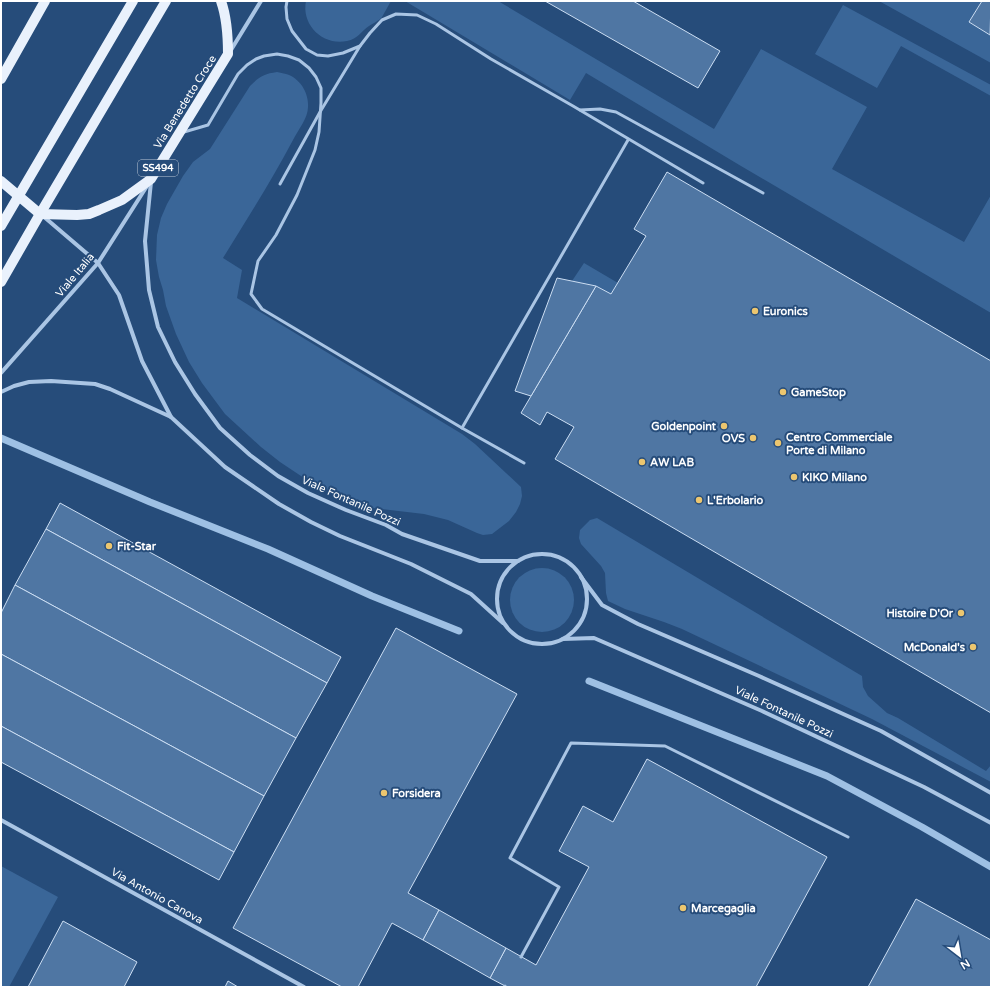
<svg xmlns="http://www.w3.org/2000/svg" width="992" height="988" viewBox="0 0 992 988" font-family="'Varela Round',sans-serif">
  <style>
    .green { fill: #3a6698 }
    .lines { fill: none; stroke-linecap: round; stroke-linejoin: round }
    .stream { stroke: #9ec0e4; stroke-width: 7 }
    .building { fill: #4f76a3; stroke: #ccdef3 }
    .service { stroke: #aac5e4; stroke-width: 3 }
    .minor { stroke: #aac5e4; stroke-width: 4 }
    .primary { stroke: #e9f1fc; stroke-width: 10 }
    .poi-dot { fill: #ecc66f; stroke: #264c7a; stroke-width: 1.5 }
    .labels { text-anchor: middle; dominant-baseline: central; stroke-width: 4; stroke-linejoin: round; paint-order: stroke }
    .shield { fill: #264c7a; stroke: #bec9d7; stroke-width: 1 }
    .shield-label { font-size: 10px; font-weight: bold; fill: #fff }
    .street-label { font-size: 11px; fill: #fff; stroke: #264c7a }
    .poi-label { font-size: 11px; font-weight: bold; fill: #fff; stroke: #264c7a; text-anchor: start }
  </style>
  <rect width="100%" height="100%" fill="#264c7a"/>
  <!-- green -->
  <g class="green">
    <path d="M306 1H391C388 6 385 12 382 17 379 21 373 23 369 26 361 31 358 39 347 41 323 46 301 25 306 1Z"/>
    <polygon points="405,1 498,1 714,129 761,49 867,107 832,169 964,242 991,195 991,313 741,166 586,73 570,100"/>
    <polygon points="879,1 971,1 973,2 974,1 978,1 981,2 969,22 990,35 991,34 991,63"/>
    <polygon points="843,5 991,85 991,96 901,46 877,88 815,54"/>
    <path d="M277 72C280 73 283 73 286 74 300 78 309 93 308 107 308 118 298 130 293 140 272 180 247 219 223 258L242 270 237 298 462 434 475 444 521 487 522 496 520 504 516 512 509 521 492 534 483 535 477 533 448 520 424 514 373 508 345 498 316 486 280 462 261 447 225 414 202 383 189 362 176 334 166 306 163 290 159 277 156 260 157 235 161 218 167 204 183 176 193 162 210 149 250 86C260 76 264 74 277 72Z"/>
    <polygon points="584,263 618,283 611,294 596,286 572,281"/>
    <polygon points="597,518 862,676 863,687 868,696 887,713 898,718 986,771 991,765 991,782 872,719 682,629 664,622 625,609 608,601 606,593 605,573 601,566 581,544 579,538 580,530 590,520"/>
    <circle cx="542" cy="600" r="32"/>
    <polygon points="1,866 58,897 9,987 1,987"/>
  </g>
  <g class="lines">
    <!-- stream -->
    <g class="stream">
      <polyline points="1,438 150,502 268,549 372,596 459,631"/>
      <polyline points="589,681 827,776 922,827 991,867"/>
    </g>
  </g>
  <!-- building -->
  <g class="building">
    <polygon points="545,1 633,1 720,51 698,88"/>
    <polygon points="982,1 991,1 990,35 969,22"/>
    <polygon points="667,172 991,361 991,713 555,459 574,427 547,412 540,425 521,413 596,286 611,294 646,236 634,229"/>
    <polygon points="557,278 596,286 531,396 515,391"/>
    <polygon points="60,503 341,657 327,683 46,529"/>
    <polygon points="46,529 327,683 296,738 15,585"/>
    <polygon points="15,585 296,738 264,796 1,654 1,613"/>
    <polygon points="396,628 517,694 408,893 439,910 423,940 392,923 358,987 342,987 233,928"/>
    <polygon points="1,654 264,796 234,852 1,726"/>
    <polygon points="1,726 234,852 219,880 1,762"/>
    <polygon points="647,759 827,857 756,987 507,987 490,978 506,948 536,965 589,867 559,851 583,806 613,822"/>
    <polygon points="916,899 991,940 991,987 868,987"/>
    <polygon points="439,910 506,948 490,978 423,940"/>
    <polygon points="63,921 137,962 124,987 28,987"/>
    <polygon points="228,981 238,987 225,987"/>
  </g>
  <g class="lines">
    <!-- service -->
    <g class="service">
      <polyline points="287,1 286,7 287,19 292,31 306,49 317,55 328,56 343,53 360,46 370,33 382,20 396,14 417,15 436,24 491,59 573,106 703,183"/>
      <polyline points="580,110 600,109 616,112 763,193"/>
      <polyline points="184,132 208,125 238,74 247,65 256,59 264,56 277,54 288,56 299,60 309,68 316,77 321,88 321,103 319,132 315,150 297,195 276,235 258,261 251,294 262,309 462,428 524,463"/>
      <polyline points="280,184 320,112 360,46"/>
      <polyline points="462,428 628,140"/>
      <polyline points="521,957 559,887 510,858 571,743 665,746 848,837"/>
      <polyline points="504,987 505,986"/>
    </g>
    <!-- minor -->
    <g class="minor">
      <polyline points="231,50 261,1"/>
      <polyline points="151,182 145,241 149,290 158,327 175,362 195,394 220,428 250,455 278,476 308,493 346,510 386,525 402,534 480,561 518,561"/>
      <polyline points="43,216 98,263 119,295 142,361 171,417"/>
      <polyline points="1,373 98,263 147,186"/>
      <polyline points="1,392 14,386 29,382 51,381 95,384 110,389 171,417 225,467 279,504 311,522 340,536 411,564 471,594 503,623"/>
      <circle cx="542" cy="599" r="45"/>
      <polyline points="581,577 602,605 638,624 759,676 881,731 991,793"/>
      <polyline points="563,639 594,638 762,711 924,787 991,823"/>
      <polyline points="1,820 304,987"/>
    </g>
    <!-- primary -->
    <g class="primary">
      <polyline points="1,79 45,1"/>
      <path d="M1 181 40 214 77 215 89 214 99 210 122 200 151 179 228 54C228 36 227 18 221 1"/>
      <polyline points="1,226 133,1"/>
      <polyline points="1,282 40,214 166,1"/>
    </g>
  </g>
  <!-- markers -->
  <g class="poi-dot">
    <circle cx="755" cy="311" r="4"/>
    <circle cx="783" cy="392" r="4"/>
    <circle cx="724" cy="426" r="4"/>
    <circle cx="753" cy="438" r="4"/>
    <circle cx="778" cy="443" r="4"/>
    <circle cx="642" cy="462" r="4"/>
    <circle cx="794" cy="477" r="4"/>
    <circle cx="699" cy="500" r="4"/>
    <circle cx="109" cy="546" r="4"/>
    <circle cx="961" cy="613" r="4"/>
    <circle cx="973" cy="647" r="4"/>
    <circle cx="384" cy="793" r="4"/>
    <circle cx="683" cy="908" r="4"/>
  </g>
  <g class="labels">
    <!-- shield labels -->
    <rect class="shield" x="138" y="160" width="40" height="16" rx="3"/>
    <g class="shield-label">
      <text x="158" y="168">SS494</text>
    </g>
    <!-- street labels -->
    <g class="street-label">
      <text transform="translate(185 102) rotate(-58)">Via Benedetto Croce</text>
      <text transform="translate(75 275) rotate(-50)">Viale Italia</text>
      <text transform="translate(351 501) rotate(24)">Viale Fontanile Pozzi</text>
      <text transform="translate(784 712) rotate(25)">Viale Fontanile Pozzi</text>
      <text transform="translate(157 896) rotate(29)">Via Antonio Canova</text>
    </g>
    <!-- poi labels -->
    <g class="poi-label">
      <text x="763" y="311">Euronics</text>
      <text x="791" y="392">GameStop</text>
      <text x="716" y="426" text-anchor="end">Goldenpoint</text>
      <text x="786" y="437">Centro Commerciale<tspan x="786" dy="13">Porte di Milano</tspan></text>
      <text x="745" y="438" text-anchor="end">OVS</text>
      <text x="650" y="462">AW LAB</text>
      <text x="802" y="477">KIKO Milano</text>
      <text x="707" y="500">L'Erbolario</text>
      <text x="117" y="546">Fit-Star</text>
      <text x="953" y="613" text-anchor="end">Histoire D'Or</text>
      <text x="965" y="647" text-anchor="end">McDonald's</text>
      <text x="392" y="793">Forsidera</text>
      <text x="691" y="908">Marcegaglia</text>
    </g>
  </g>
  <!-- border -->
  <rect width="992" height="988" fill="none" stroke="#ffffff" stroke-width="4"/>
  <!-- north arrow -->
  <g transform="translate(960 956) rotate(149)" stroke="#264c7a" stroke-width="3" paint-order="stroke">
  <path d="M0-3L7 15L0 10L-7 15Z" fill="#ffffff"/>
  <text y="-6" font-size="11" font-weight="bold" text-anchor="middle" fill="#ffffff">N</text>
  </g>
</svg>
